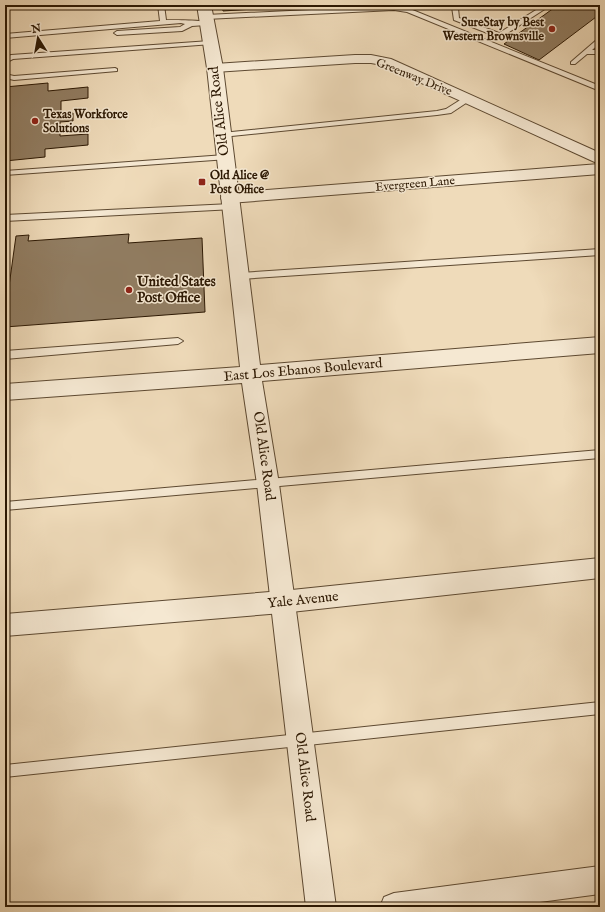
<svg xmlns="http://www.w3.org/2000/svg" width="605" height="912" viewBox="0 0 605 912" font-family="'IM FELL English',serif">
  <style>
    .building { fill: #917d62; stroke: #2c1803 }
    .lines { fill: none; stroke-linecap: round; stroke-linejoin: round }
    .service-casing { stroke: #5d4931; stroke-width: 2 }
    .minor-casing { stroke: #5d4931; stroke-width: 2 }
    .tertiary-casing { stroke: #5d4931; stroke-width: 2 }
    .service { fill: #f5e8d2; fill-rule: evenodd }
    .minor { fill: #f5e8d2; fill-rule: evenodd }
    .tertiary { fill: #f5e8d2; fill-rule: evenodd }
    .poi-dot { fill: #8f2418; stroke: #f5e8d2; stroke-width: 1.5 }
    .labels { text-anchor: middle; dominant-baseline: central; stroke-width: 3; stroke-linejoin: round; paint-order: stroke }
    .far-poi-label { font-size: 12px; font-weight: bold; fill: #2c1803; stroke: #f5e8d2; text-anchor: start }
    .far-street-label { font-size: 12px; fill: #2c1803; stroke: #f5e8d2 }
    .street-label { font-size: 14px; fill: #2c1803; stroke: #f5e8d2 }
    .poi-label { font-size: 14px; font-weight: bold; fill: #2c1803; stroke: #f5e8d2; text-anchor: start }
  </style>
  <rect width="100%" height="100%" fill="#efdbba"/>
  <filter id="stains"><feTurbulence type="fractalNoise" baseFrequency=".005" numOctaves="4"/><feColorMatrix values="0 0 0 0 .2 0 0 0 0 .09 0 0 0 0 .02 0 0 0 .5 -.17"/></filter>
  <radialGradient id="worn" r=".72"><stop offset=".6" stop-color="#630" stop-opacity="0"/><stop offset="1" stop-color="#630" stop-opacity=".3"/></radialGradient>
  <!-- building -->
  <g class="building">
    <polygon points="222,5 317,5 223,11"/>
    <polygon points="558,5 600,5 600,14 539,60 504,44"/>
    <polygon points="48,83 48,91 88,87 88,98 61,101 61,114 73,113 73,121 60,122 60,136 88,134 88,145 45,149 45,157 5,161 5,87"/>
    <polygon points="129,234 128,243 202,238 205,312 5,327 5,315 16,236 29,235 28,241"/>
  </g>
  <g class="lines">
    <!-- service casing -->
    <g class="service-casing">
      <g id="service">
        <path d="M158 5H164L166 20C173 20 205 20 209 23L206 25 192 26 182 31 117 35 114 33 117 31 180 27 185 24 181 23 5 38V34L160 21Z"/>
        <polygon points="454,5 461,5 458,8 459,18 499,33 544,5 551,5 500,38 454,20 452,7"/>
        <polygon points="394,6 410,9 600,86 600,91 407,12 394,10 206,19 203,17 206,15"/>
        <polygon points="600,37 600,43 592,50 600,50 600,54 587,54 575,64 571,64 571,62"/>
        <polygon points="210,41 212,42 212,44 13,59 9,61 8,70 5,72 5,58 11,55"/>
        <polygon points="115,68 117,69 117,71 14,80 5,78 5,74 14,76"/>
        <polygon points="465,97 468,97 472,99 451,113 437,115 222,137 218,135 222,133 437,111 446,109"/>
        <polygon points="225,155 228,155 228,159 5,175 5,171"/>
        <polygon points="231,204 235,207 234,209 5,221 5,215"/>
        <polygon points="600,249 600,255 240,279 236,276 240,273"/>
        <polygon points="178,338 183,341 178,344 5,359 5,351"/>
        <polygon points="600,450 600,458 5,510 5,502"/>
        <polygon points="600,702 600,714 5,777 5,765"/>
      </g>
    </g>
    <!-- minor casing -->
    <g class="minor-casing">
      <g id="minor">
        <polygon points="355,55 371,55 391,59 600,153 600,174 229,203 223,202 221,198 223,194 229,193 599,164 382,65 371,63 355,63 215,72 210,71 208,68 210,65 215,64"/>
        <polygon points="600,558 600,578 282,613 5,636 5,614 282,591"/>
        <polygon points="600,866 600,894 502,907 380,907 384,897 394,893"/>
      </g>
    </g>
    <!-- tertiary casing -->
    <g class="tertiary-casing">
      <polygon id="tertiary" points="197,5 211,5 223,68 260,365 600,337 600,353 262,381 279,484 336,907 306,907 257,484 242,383 5,400 5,384 240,367 207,68"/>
    </g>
    <!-- service -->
    <use href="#service" class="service"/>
    <!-- minor -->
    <use href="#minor" class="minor"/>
    <!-- tertiary -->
    <use href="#tertiary" class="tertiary"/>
  </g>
  <!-- markers -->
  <g class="poi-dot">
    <circle cx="552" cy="29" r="4"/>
    <circle cx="35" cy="121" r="4"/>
    <rect x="198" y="178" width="8" height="8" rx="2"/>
    <circle cx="129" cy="290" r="4"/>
  </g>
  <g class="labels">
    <!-- far-poi labels -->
    <g class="far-poi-label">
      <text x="544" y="22" text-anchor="end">SureStay by Best<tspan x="544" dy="14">Western Brownsville</tspan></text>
      <text x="43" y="114">Texas Workforce<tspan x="43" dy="14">Solutions</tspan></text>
      <text x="210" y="175">Old Alice @<tspan x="210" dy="14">Post Office</tspan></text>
    </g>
    <!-- far-street labels -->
    <g class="far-street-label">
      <text transform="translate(414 77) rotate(22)">Greenway Drive</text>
      <text transform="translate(415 184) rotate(-5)">Evergreen Lane</text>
    </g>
    <!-- street labels -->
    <g class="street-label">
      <text transform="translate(219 111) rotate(-97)">Old Alice Road</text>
      <text transform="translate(303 370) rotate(-5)">East Los Ebanos Boulevard</text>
      <text transform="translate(264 456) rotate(82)">Old Alice Road</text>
      <text transform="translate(303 600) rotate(-6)">Yale Avenue</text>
      <text transform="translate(305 777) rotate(83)">Old Alice Road</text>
    </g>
    <!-- poi labels -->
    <g class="poi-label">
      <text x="137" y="282">United States<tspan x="137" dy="16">Post Office</tspan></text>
    </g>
  </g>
  <!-- margin -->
  <rect width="605" height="912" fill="none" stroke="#efdbba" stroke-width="20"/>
  <rect x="6" y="6" width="593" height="900" fill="none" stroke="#2c1803" stroke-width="2"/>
  <rect x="10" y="10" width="585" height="892" fill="none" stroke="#2c1803"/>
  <!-- north arrow -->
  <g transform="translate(38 38) rotate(349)" stroke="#f5e8d2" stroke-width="3" paint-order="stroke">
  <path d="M0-3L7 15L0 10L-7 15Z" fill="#2c1803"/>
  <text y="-6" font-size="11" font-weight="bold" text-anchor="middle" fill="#2c1803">N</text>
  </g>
  <rect width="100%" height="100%" filter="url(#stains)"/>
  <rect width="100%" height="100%" fill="url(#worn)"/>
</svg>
